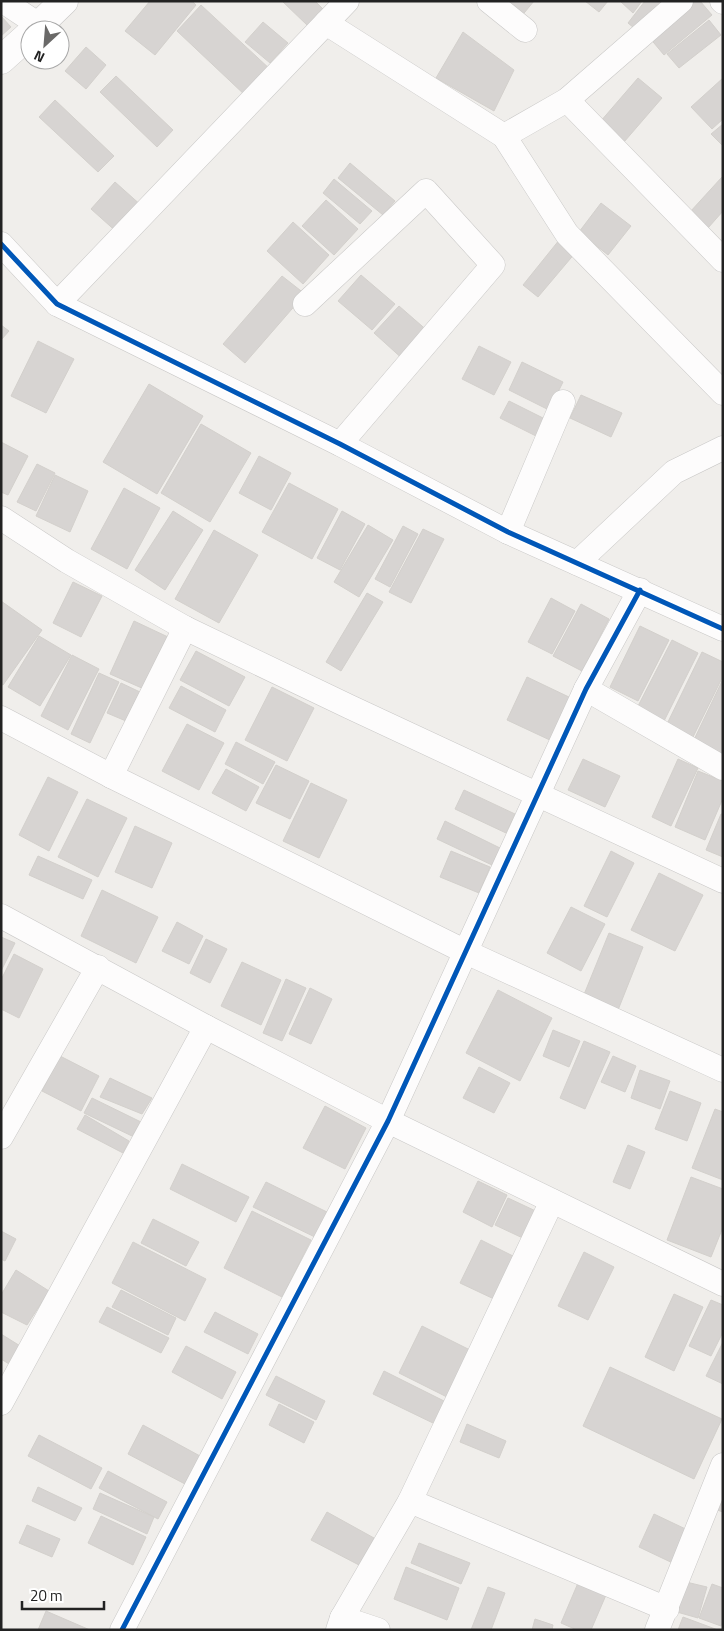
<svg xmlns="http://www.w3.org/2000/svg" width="724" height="1631" viewBox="0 0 724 1631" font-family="'Titillium Web',sans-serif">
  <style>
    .building { fill: #d7d4d2; stroke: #d3d0cc }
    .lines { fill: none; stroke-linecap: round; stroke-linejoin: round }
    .minor-casing { stroke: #c9c8c7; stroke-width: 25 }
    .tertiary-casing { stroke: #c9c8c7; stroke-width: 29 }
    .minor { stroke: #fdfcfc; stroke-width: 24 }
    .tertiary { stroke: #fdfcfc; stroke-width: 28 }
    .cycleway-casing { stroke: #fff; stroke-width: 8 }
    .cycleway { stroke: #0057b8; stroke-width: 5 }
  </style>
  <rect width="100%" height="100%" fill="#f0eeeb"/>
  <!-- building -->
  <g class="building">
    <polygon points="150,1 192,1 196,5 155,55 125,31"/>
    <polygon points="282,1 315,1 323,9 307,25"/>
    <polygon points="500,1 534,1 520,18"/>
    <polygon points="585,1 608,1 599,12"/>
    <polygon points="620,1 642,1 633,13"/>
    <polygon points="645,1 666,1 640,33 628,23"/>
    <polygon points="691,1 700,1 712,15 664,55 649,37"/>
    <polygon points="201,5 272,71 247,97 177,31"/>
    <polygon points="1,16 11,27 1,36"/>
    <polygon points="709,20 721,35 679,68 667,54"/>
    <polygon points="263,22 288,43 270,63 245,42"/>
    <polygon points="463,32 514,70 494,111 436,78"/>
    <polygon points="86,47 106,65 86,89 65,71"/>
    <polygon points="116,76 173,130 157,147 100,92"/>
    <polygon points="638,78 662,98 624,142 600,122"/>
    <polygon points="723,78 723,119 712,129 691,107"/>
    <polygon points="55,100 114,156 98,172 39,117"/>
    <polygon points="723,124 723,146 711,134"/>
    <polygon points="350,163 395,201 383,215 338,178"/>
    <polygon points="722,177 723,211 708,228 690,212"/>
    <polygon points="334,179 372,211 360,224 323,193"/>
    <polygon points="115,182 143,207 119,234 91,209"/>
    <polygon points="326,200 358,229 334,255 302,226"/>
    <polygon points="601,203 631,226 608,255 579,232"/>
    <polygon points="293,222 329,255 303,284 267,251"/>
    <polygon points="560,239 576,252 538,297 523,285"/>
    <polygon points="361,275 395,304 372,330 338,301"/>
    <polygon points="282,276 305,294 245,363 223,344"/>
    <polygon points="399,306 430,333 405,361 374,333"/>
    <polygon points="1,325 9,331 1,340"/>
    <polygon points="38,341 74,359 46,413 11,396"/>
    <polygon points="479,346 511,362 494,395 462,379"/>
    <polygon points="522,362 563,382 549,410 509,390"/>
    <polygon points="149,384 203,416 157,494 103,462"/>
    <polygon points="581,395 622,413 611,437 570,418"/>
    <polygon points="509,401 551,422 542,439 500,418"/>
    <polygon points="201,424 251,453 210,522 161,493"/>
    <polygon points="1,442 28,456 8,495 1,492"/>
    <polygon points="259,456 291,473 271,510 239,493"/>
    <polygon points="37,464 55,473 36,511 17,502"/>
    <polygon points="55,475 88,491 70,532 36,516"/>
    <polygon points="289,483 338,509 312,559 262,532"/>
    <polygon points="124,488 160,508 127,569 91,549"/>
    <polygon points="173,511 203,530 165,590 135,570"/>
    <polygon points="342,511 365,524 340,570 317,558"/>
    <polygon points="368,525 393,540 359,597 334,582"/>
    <polygon points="403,526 418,534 390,587 375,579"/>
    <polygon points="423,529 444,539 411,603 389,592"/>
    <polygon points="214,530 258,555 219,623 175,599"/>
    <polygon points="73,582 102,596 81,637 53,623"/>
    <polygon points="367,593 383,602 341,671 326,662"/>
    <polygon points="551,598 575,611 552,654 528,642"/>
    <polygon points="1,601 42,630 3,685 1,684"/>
    <polygon points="581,604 609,619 582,671 553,656"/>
    <polygon points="134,621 168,637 144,689 110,674"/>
    <polygon points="640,626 669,640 638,701 610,687"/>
    <polygon points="39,636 71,655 40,706 8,687"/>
    <polygon points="672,640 698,653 664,721 637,708"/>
    <polygon points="196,651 245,677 229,706 180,680"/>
    <polygon points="702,652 723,662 723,676 693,737 667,724"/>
    <polygon points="72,655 99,669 68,730 41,716"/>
    <polygon points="99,673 119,682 90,743 71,734"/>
    <polygon points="527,677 571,698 552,741 507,720"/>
    <polygon points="723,679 723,753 719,760 691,746"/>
    <polygon points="121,683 140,692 126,721 107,713"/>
    <polygon points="181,686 226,710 215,732 169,708"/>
    <polygon points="272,687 314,708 287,761 245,740"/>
    <polygon points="187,724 224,743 199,790 162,771"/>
    <polygon points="236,742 275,762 263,784 225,764"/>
    <polygon points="583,759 620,776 605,807 568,790"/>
    <polygon points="678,759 698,768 671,826 652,817"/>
    <polygon points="276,765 309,781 290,819 256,803"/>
    <polygon points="226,769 259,787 246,811 212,793"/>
    <polygon points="698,771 723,781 723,798 705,840 675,827"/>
    <polygon points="48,777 78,792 49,851 19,835"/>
    <polygon points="311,783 347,800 319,858 283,841"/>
    <polygon points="464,790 515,814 506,833 455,809"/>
    <polygon points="87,799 127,818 98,877 58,857"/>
    <polygon points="721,814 723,814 723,857 706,850"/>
    <polygon points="445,821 500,848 492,865 437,839"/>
    <polygon points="135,826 172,843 152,888 115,872"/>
    <polygon points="451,851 490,867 479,893 440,877"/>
    <polygon points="611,851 634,863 607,917 584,906"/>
    <polygon points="38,856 92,880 83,899 29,875"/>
    <polygon points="659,873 703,895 675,951 631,930"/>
    <polygon points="102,890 158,917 136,963 81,936"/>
    <polygon points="571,907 605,924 581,971 547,953"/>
    <polygon points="177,922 203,936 189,964 162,951"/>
    <polygon points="609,933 643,947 618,1010 583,997"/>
    <polygon points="1,937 15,943 1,971"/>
    <polygon points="206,939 227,949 210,983 190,973"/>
    <polygon points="14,954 43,969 19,1018 1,1009 1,980"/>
    <polygon points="242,962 281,980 261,1025 221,1006"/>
    <polygon points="286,979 306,988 282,1041 263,1033"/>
    <polygon points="310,988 332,999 311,1044 289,1034"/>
    <polygon points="498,990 552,1018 520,1081 466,1053"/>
    <polygon points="553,1030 580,1041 569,1067 543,1056"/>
    <polygon points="584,1041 610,1052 585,1109 560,1098"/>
    <polygon points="60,1056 99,1076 81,1111 42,1091"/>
    <polygon points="613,1056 636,1066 625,1092 601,1082"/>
    <polygon points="479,1067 510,1083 494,1113 463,1098"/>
    <polygon points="640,1070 670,1081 660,1109 631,1098"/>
    <polygon points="110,1078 152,1098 142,1114 100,1097"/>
    <polygon points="670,1091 701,1103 687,1141 655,1129"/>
    <polygon points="92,1098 141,1122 132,1136 84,1113"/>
    <polygon points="325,1106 366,1128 345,1169 303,1148"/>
    <polygon points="715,1109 723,1112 723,1180 692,1168"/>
    <polygon points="85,1115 129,1141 123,1153 77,1129"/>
    <polygon points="628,1145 645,1152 630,1189 613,1182"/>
    <polygon points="182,1164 249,1197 236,1222 170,1189"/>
    <polygon points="691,1177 723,1189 723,1227 711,1257 667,1240"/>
    <polygon points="478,1181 507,1195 492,1227 463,1212"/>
    <polygon points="266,1182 329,1213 317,1238 253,1207"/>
    <polygon points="508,1198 540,1213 527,1240 495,1225"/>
    <polygon points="252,1211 311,1240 282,1297 224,1268"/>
    <polygon points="153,1219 199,1242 186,1266 141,1243"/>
    <polygon points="1,1231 16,1239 5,1261 1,1259"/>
    <polygon points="481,1240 515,1257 494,1299 460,1283"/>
    <polygon points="133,1242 206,1279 185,1321 112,1283"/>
    <polygon points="584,1252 614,1267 588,1320 558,1306"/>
    <polygon points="16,1270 49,1291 27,1325 1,1312 1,1295"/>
    <polygon points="121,1290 176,1318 168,1335 112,1307"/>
    <polygon points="674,1294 703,1307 674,1371 645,1357"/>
    <polygon points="711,1300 723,1305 723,1332 711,1356 689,1346"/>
    <polygon points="107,1307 169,1338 161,1353 99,1322"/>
    <polygon points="215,1312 258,1334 248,1354 204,1332"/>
    <polygon points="422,1326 470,1350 447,1397 399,1373"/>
    <polygon points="1,1334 25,1349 14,1367 1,1359"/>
    <polygon points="723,1342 723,1384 706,1376"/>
    <polygon points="186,1346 236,1372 222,1399 172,1372"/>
    <polygon points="610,1367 722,1419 694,1479 583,1426"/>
    <polygon points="384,1371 446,1402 435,1424 373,1394"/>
    <polygon points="276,1376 325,1401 316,1420 266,1395"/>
    <polygon points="279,1404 314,1422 304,1443 269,1425"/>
    <polygon points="467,1424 506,1441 499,1458 460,1442"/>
    <polygon points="143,1425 200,1456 185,1484 128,1454"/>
    <polygon points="39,1435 102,1468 91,1489 28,1456"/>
    <polygon points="108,1471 167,1502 158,1519 99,1488"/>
    <polygon points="38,1487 82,1508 75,1521 32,1501"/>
    <polygon points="100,1493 154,1517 147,1534 93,1509"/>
    <polygon points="723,1495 723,1512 717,1510"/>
    <polygon points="327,1512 374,1538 359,1565 311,1540"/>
    <polygon points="654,1514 694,1533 679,1566 639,1547"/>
    <polygon points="101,1516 146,1537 133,1565 88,1543"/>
    <polygon points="27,1525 60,1539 52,1557 19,1543"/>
    <polygon points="419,1543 470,1563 461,1584 411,1563"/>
    <polygon points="406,1567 459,1588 447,1620 394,1599"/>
    <polygon points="686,1582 707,1587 698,1618 677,1612"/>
    <polygon points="578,1583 606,1595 591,1630 577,1630 561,1623"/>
    <polygon points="712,1584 723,1588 723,1619 721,1626 699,1618"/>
    <polygon points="488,1587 505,1593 491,1630 471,1630"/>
    <polygon points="46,1611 90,1630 38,1630"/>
    <polygon points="683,1617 718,1630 678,1630"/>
    <polygon points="535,1619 553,1625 552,1630 532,1630"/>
  </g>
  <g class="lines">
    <!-- minor casing -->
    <g class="minor-casing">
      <g id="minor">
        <polyline points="3,1 39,25"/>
        <polyline points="489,1 525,30"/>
        <polyline points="722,1 723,2"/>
        <polyline points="326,23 504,136 567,234 723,393"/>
        <polyline points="567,100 723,260"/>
        <polyline points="504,136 567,100 681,1"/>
        <polyline points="1,244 57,304 340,444 508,532 723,629"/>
        <polyline points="57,304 347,1"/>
        <polyline points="305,304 426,191 493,265 340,444"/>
        <polyline points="1,518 67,561 185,628 350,707 723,881"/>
        <polyline points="508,532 563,402"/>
        <polyline points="577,563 674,472 723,448"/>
        <polyline points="586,689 723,768"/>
        <polyline points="1,718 111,776 466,952 723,1070"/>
        <polyline points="111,776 185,628"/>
        <polyline points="1,916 206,1027 388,1121 723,1284"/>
        <polyline points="1,1137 98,967"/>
        <polyline points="1,1403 206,1027"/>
        <polyline points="410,1501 667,1609"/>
        <polyline points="342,1618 378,1630"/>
        <polyline points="122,1630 388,1121 586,689 640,590"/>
        <polyline points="338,1630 342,1618 410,1501 552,1201"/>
        <polyline points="657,1630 723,1465"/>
      </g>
    </g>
    <!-- tertiary casing -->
    <g class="tertiary-casing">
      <g id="tertiary">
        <polyline points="34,30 64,1"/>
        <polyline points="1,60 30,34"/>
      </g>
    </g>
    <!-- minor -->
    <use href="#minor" class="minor"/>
    <!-- tertiary -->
    <use href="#tertiary" class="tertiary"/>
    <!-- cycleway casing -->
    <g class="cycleway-casing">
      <g id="cycleway">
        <polyline points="1,244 57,304 340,444 508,532 723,629"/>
        <polyline points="122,1630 388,1121 586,689 640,590"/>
      </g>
    </g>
    <!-- cycleway -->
    <use href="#cycleway" class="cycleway"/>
  </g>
  <!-- border -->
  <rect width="724" height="1631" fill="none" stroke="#222222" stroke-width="5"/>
  <!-- north arrow -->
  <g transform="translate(45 45) rotate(206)"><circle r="24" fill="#ffffff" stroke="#a7a7a7"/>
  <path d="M0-4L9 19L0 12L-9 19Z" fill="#6a6968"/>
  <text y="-8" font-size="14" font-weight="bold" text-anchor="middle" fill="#222222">N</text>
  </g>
  <!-- scale -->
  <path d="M22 1601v8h82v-8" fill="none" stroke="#222222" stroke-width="2.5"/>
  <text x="30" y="1601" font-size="15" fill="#222222" stroke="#ffffff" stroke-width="4" paint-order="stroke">20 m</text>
</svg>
